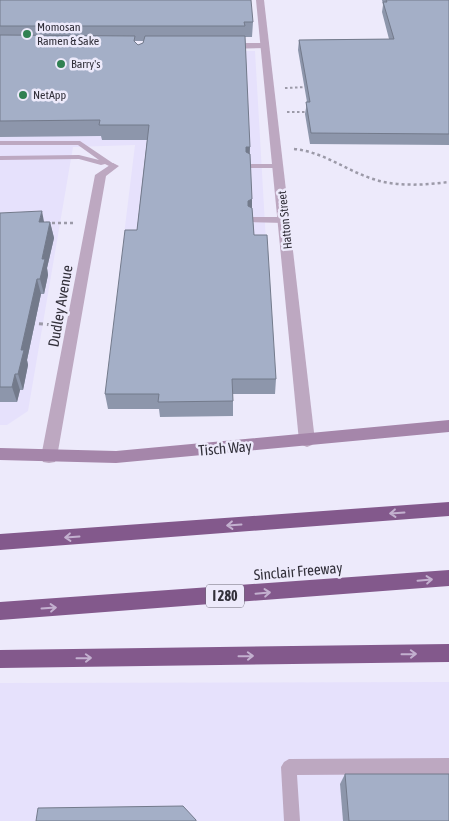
<svg xmlns="http://www.w3.org/2000/svg" width="449" height="821" viewBox="0 0 449 821" font-family="'Asap Condensed',sans-serif">
  <style>
    .built { fill: #e6e1fc }
    .lines { fill: none; stroke-linecap: round; stroke-linejoin: round }
    .path-far2 { stroke: #9c9aa8; stroke-width: 2; stroke-dasharray: 2.5 2.5; stroke-linecap: butt }
    .path-far1 { stroke: #9c9aa8; stroke-width: 2.5; stroke-dasharray: 3 3; stroke-linecap: butt }
    .path { stroke: #9c9aa8; stroke-width: 3; stroke-dasharray: 4 4; stroke-linecap: butt }
    .service { fill: #bda8c1; fill-rule: evenodd }
    .minor { fill: #bda8c1; fill-rule: evenodd }
    .tertiary { fill: #bda8c1; fill-rule: evenodd }
    .secondary { fill: #a586aa; fill-rule: evenodd }
    .motorway { fill: #83598c; fill-rule: evenodd }
    .wall { fill: #8d96ab; fill-rule: evenodd }
    .shaded-wall { fill: #737a8b }
    .building { fill: #a4afc7; stroke: #737a8b }
    .oneway { stroke: #c3b0cf }
    .poi-dot { fill: #308152; stroke: #edeafb; stroke-width: 2 }
    .labels { text-anchor: middle; dominant-baseline: central; stroke-width: 5; stroke-linejoin: round; paint-order: stroke }
    .far-poi-label { font-size: 12px; fill: #32303a; stroke: #edeafb; text-anchor: start }
    .far-street-label { font-size: 12px; fill: #32303a; stroke: #edeafb }
    .shield { fill: #edeafb; stroke: #6a6874; stroke-width: 1 }
    .shield-label { font-size: 14px; font-weight: bold; fill: #32303a }
    .street-label { font-size: 15px; fill: #32303a; stroke: #edeafb }
  </style>
  <rect width="100%" height="100%" fill="#edeafb"/>
  <!-- built -->
  <g class="built">
    <polygon points="0,0 95,51 255,51 266,242 123,243 135,145 73,147 28,411 7,425 0,425"/>
    <polygon points="449,682 449,821 0,821 0,683"/>
  </g>
  <g class="lines">
    <!-- path-far2 -->
    <g class="path-far2">
      <polyline points="285,88 306,87"/>
      <polyline points="287,112 308,112"/>
    </g>
    <!-- path-far1 -->
    <g class="path-far1">
      <path d="M294 149C324 152 345 170 373 179 397 187 424 185 449 182"/>
      <polyline points="46,223 73,223"/>
    </g>
    <!-- path -->
    <polyline class="path" points="31,323 53,325"/>
    <!-- service -->
    <g class="service">
      <polygon points="0,141 80,141 117,166 113,168 105,164 101,165 79,159 0,160 0,156 79,155 99,160 78,145 0,145"/>
      <polygon points="247,164 279,164 283,166 279,168 247,168"/>
      <polygon points="252,217 285,217 289,220 285,223 249,222 249,218"/>
      <polygon points="449,758 449,774 297,775 300,821 284,821 281,767 284,762 289,759"/>
    </g>
    <!-- minor -->
    <g class="minor">
      <polygon points="256,0 264,0 315,441 312,445 307,447 302,445 299,441"/>
      <polygon points="113,163 119,166 106,176 57,457 55,462 49,463 43,462 41,457 95,175"/>
    </g>
    <!-- tertiary -->
    <polygon class="tertiary" points="264,43 267,44 267,48 226,49 221,46 226,43"/>
    <!-- secondary -->
    <polygon class="secondary" points="449,420 449,432 116,463 0,460 0,448 116,451"/>
    <!-- motorway -->
    <g class="motorway">
      <polygon points="449,502 449,516 0,550 0,534"/>
      <polygon points="449,570 449,586 0,620 0,602"/>
      <polygon points="449,644 449,662 0,668 0,650"/>
    </g>
  </g>
  <!-- wall -->
  <g class="wall">
    <path d="M0 0 253 22 252 37H245L252 208 254 235 276 379 275 394H233V416L160 417 159 409H108L105 394 137 230 147 140H102L101 136 0 137ZM135 41H143V43L138 45 135 43Z"/>
    <polygon points="382,0 449,0 449,145 310,144 305,114 307,102 298,50 299,40 389,39 382,12 383,5"/>
    <polygon points="0,213 44,222 50,222 54,238 47,268 48,275 44,294 41,294 27,360 28,365 23,390 20,390 17,402 0,402"/>
    <polygon points="345,774 449,821 343,821 340,784"/>
  </g>
  <!-- shaded-wall -->
  <g class="shaded-wall">
    <polygon points="246,147 250,147 249,162 245,168"/>
    <polygon points="252,199 252,215 247,217 248,201"/>
    <polygon points="42,211 45,227 39,222"/>
    <polygon points="50,222 54,238 47,268 48,275 44,294 40,279 42,259"/>
    <polygon points="37,279 41,294 27,360 28,365 23,390 18,374 21,350"/>
    <polygon points="15,374 20,390 17,402 12,387"/>
  </g>
  <!-- building -->
  <g class="building">
    <polygon points="0,0 251,0 253,22 244,22 245,26 0,26"/>
    <polygon points="386,0 449,0 449,134 311,133 306,102 310,102 299,40 394,39 383,2 387,2"/>
    <polygon points="0,35 135,36 134,41 138,45 143,43 145,36 245,36 250,147 246,147 246,152 250,154 252,199 248,201 248,206 252,208 254,235 267,235 276,379 232,379 233,401 158,402 159,394 105,394 125,230 137,230 149,125 99,125 100,120 0,121"/>
    <polygon points="42,211 39,222 50,222 42,259 45,259 40,279 37,279 21,350 24,350 18,374 15,374 12,387 0,387 0,213"/>
    <polygon points="345,774 449,774 449,821 349,821"/>
    <polygon points="183,806 196,820 196,821 36,821 38,808"/>
  </g>
  <!-- one-way arrows -->
  <defs><path id="oneway-shaft" d="M-6 0H5M1.5-3L5.5 0L1.5 3" fill="none" stroke-width="1.6" stroke-linecap="round" stroke-linejoin="round" transform="scale(1.25)"/></defs>
  <g class="oneway">
    <use href="#oneway-shaft" transform="translate(397 513) rotate(176)"/>
    <use href="#oneway-shaft" transform="translate(234 525) rotate(176)"/>
    <use href="#oneway-shaft" transform="translate(72 537) rotate(176)"/>
    <use href="#oneway-shaft" transform="translate(425 580) rotate(-5)"/>
    <use href="#oneway-shaft" transform="translate(263 593) rotate(-5)"/>
    <use href="#oneway-shaft" transform="translate(49 608) rotate(-4)"/>
    <use href="#oneway-shaft" transform="translate(409 654) rotate(-1)"/>
    <use href="#oneway-shaft" transform="translate(246 656) rotate(-1)"/>
    <use href="#oneway-shaft" transform="translate(84 658) rotate(-1)"/>
  </g>
  <!-- markers -->
  <g class="poi-dot">
    <circle cx="27" cy="34" r="5"/>
    <circle cx="61" cy="64" r="5"/>
    <circle cx="23" cy="95" r="5"/>
  </g>
  <g class="labels">
    <!-- far-poi labels -->
    <g class="far-poi-label">
      <text x="37" y="27">Momosan<tspan x="37" dy="14">Ramen &amp; Sake</tspan></text>
      <text x="71" y="64">Barry's</text>
      <text x="33" y="95">NetApp</text>
    </g>
    <!-- far-street labels -->
    <g class="far-street-label">
      <text transform="translate(285 220) rotate(-96)">Hatton Street</text>
    </g>
    <!-- shield labels -->
    <rect class="shield" x="206" y="584.5" width="38" height="23" rx="4"/>
    <g class="shield-label">
      <text x="225" y="596">I 280</text>
    </g>
    <!-- street labels -->
    <g class="street-label">
      <text transform="translate(60 306) rotate(-80)">Dudley Avenue</text>
      <text transform="translate(225 448) rotate(-5)">Tisch Way</text>
      <text transform="translate(298 571) rotate(-5)">Sinclair Freeway</text>
    </g>
  </g>
</svg>
